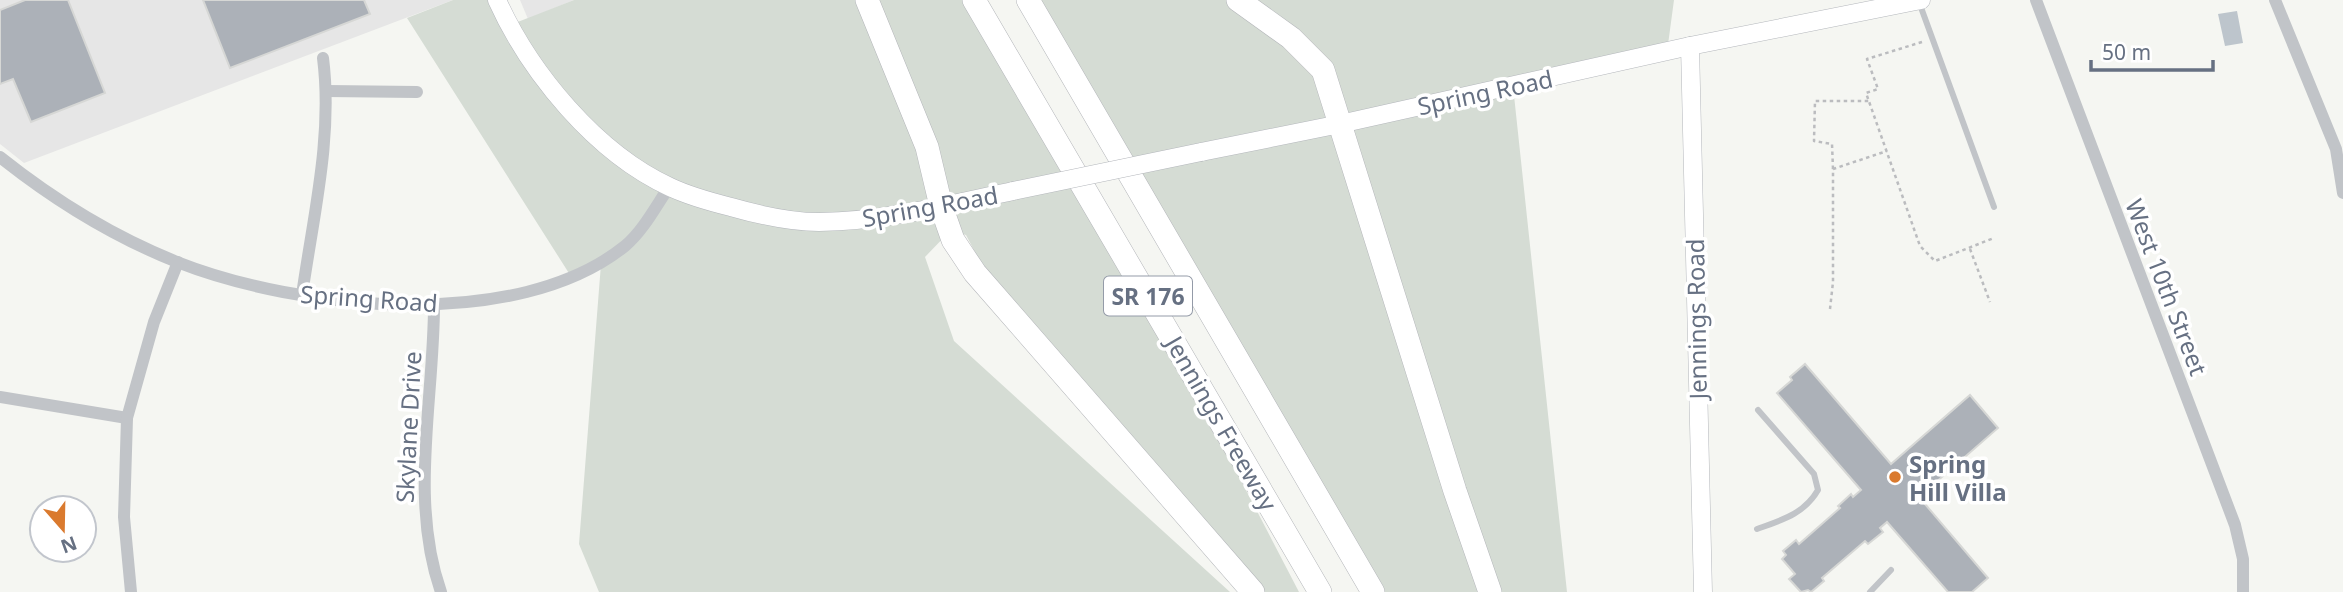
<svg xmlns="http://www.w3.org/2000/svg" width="2343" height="592" viewBox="0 0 2343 592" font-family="'Noto Sans',sans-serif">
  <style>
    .built { fill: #e6e6e6 }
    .green { fill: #d5dcd4 }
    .water { fill: #bdc5cc }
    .building { fill: #acb1b8; stroke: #d6d7d5; stroke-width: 2 }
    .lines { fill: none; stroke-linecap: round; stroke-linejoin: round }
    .secondary-casing { stroke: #b4b7bc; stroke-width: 19 }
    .highway-casing { stroke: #b4b6ba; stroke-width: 24 }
    .path { stroke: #bbbcbf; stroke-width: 2.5; stroke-dasharray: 3.5 3.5; stroke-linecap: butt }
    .lane { stroke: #c1c4c8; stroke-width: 6 }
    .street { stroke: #c1c4c8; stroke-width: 12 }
    .secondary { stroke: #fff; stroke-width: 18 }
    .highway { stroke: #fff; stroke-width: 23 }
    .secondary-bridge-casing { stroke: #b4b7bc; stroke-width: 19; stroke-linecap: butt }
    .secondary-bridge { stroke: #fff; stroke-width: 18 }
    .poi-dot { fill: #da7a2e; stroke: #fff; stroke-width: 2.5 }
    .labels { text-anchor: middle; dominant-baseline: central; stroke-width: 7; stroke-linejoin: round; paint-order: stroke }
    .shield { fill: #fff; stroke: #949ba8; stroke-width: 2 }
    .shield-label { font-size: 23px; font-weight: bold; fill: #667082 }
    .street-label { font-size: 24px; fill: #667082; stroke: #fff }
    .poi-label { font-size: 24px; font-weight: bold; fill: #667082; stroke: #fff; text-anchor: start }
  </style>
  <rect width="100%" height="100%" fill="#f5f6f2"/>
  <!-- built -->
  <g class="built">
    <polygon points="0,0 453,0 24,163 0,144"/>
    <polygon points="520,0 574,0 528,19"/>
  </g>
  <!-- green -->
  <g class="green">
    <polygon points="453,0 497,0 510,25 574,0 974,0 1118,244 1299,592 1264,592 984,269 966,235 950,231 925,257 954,341 1230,592 599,592 579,544 601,264 572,278 407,18"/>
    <polygon points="1028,0 1674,0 1667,52 1513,86 1567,592 1373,592"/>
  </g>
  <!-- water -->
  <polygon class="water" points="2237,11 2243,43 2225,46 2218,14"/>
  <!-- building -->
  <g class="building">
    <polygon points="25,0 68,0 105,93 31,122 13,79 0,84 0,10"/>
    <polygon points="203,0 364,0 370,14 230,68"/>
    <polygon points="1805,364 1891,464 1970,395 1998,428 1919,497 1988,578 1972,592 1948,592 1887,522 1880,528 1883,532 1868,544 1865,541 1822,578 1824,581 1811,592 1808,590 1801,592 1789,579 1795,574 1782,559 1786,555 1783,551 1796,540 1799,544 1840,508 1838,506 1851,494 1853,497 1861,490 1777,393 1792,380 1790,377"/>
  </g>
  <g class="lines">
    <!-- secondary casing -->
    <g class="secondary-casing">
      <g id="secondary">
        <path d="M497 0C530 73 596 153 670 187 689 196 711 202 731 207 759 215 790 222 819 222 885 221 949 205 1013 191"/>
        <polyline points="1690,46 1703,592"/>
        <polyline points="1201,152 1340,124 1690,46 1921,0"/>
      </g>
    </g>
    <!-- highway casing -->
    <g class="highway-casing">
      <g id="highway">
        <polyline points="867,0 927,147 941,206 953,240 975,273 1253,592"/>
        <polyline points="974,0 1320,592"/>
        <polyline points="1028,0 1373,592"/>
        <polyline points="1238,0 1291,38 1323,70 1455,491 1490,592"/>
      </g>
    </g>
    <!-- path -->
    <g class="path">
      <polyline points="1922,42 1867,59 1878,89 1866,93 1920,246 1935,261 1994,238"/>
      <polyline points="1833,169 1832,144 1814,141 1815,101 1869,101"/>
      <polyline points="1970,249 1990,302"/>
      <polyline points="1830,309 1833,282 1833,169 1887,151"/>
    </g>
    <!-- lane -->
    <g class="lane">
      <polyline points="1919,2 1994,207"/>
      <path d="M1757 529C1782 520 1804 514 1818 490L1814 474 1758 410"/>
      <polyline points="1870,592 1891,570"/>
    </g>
    <!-- street -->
    <g class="street">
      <polyline points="2036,0 2235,525 2243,559 2243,592"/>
      <polyline points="2275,0 2336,149 2343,193"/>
      <polyline points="327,91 417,92"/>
      <path d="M0 157C54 200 112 236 177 262 299 310 517 333 625 246 643 231 656 206 669 187"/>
      <path d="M302 295C313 217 333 137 323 58"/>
      <path d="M434 305C434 399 409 501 441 592"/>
      <polyline points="0,397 127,418"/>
      <polyline points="131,592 124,517 127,418 154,322 178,262"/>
    </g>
    <!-- secondary -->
    <use href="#secondary" class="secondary"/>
    <!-- highway -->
    <use href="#highway" class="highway"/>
    <!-- secondary-bridge casing -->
    <g class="secondary-bridge-casing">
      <polyline id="secondary-bridge" points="1013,191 1201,152"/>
    </g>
    <!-- secondary-bridge -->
    <use href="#secondary-bridge" class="secondary-bridge"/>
  </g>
  <!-- markers -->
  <circle class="poi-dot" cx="1895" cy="477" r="7"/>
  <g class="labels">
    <!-- shield labels -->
    <rect class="shield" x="1104" y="276.5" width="88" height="39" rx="5"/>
    <g class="shield-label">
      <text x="1148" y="296">SR 176</text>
    </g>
    <!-- street labels -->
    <g class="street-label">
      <text transform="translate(1485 92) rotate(-12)">Spring Road</text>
      <text transform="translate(930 206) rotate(-10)">Spring Road</text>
      <text transform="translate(2167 287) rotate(69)">West 10th Street</text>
      <text transform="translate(369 298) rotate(4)">Spring Road</text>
      <text transform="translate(1696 319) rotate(-91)">Jennings Road</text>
      <text transform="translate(1222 423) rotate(60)">Jennings Freeway</text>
      <text transform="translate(408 427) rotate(-87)">Skylane Drive</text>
    </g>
    <!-- poi labels -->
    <g class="poi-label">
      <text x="1909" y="463">Spring<tspan x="1909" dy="28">Hill Villa</tspan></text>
    </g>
  </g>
  <!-- north arrow -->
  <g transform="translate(63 529) rotate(160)"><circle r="33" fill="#ffffff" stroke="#c2c6cd" stroke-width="2"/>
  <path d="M0-5L12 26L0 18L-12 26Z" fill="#da7a2e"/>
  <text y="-10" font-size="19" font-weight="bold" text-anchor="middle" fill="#667082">N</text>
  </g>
  <!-- scale -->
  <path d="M2091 60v10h122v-10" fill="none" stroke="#667082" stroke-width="3.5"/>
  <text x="2102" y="60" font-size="21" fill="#667082" stroke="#ffffff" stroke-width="5" paint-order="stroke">50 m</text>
</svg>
